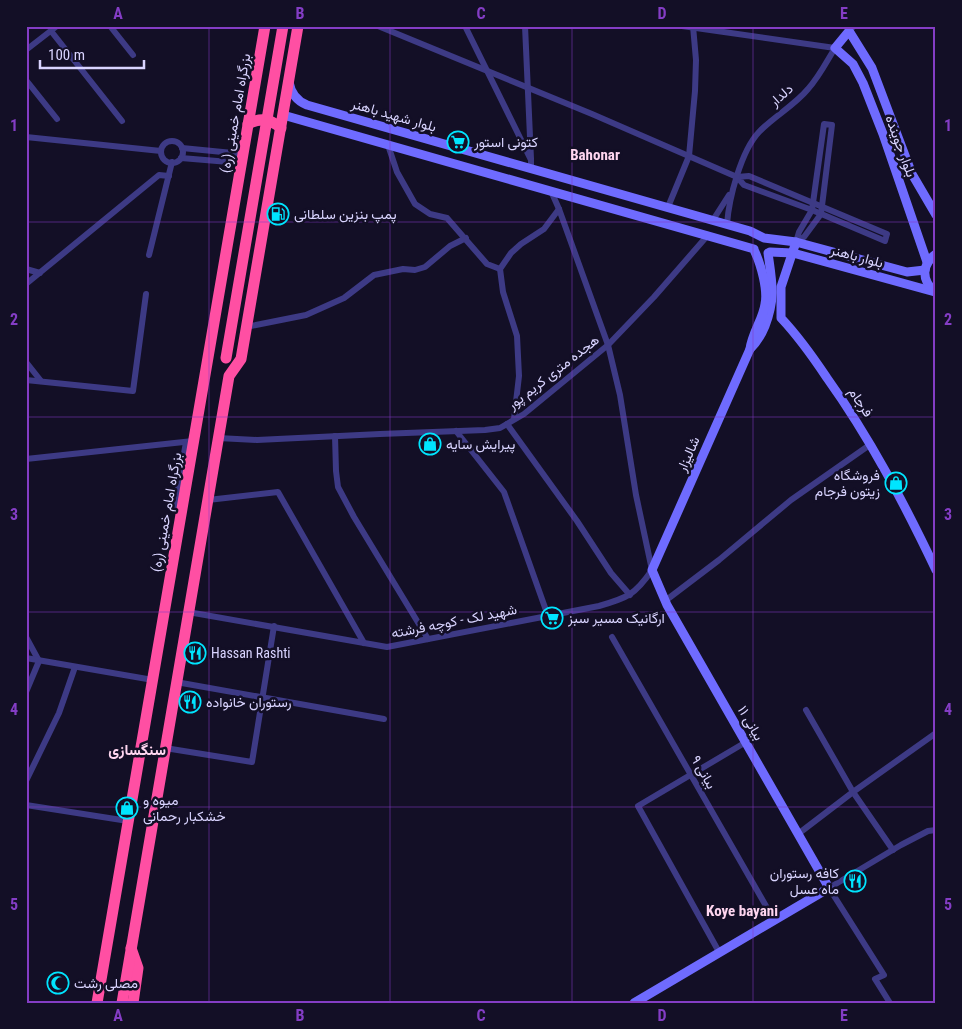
<svg xmlns="http://www.w3.org/2000/svg" width="962" height="1029" viewBox="0 0 962 1029" font-family="'Roboto Condensed',Vazirmatn,sans-serif">
  <style>
    .lines { fill: none; stroke-linecap: round; stroke-linejoin: round }
    .street { stroke: #3d3a85; stroke-width: 6 }
    .secondary { stroke: #6f6bff; stroke-width: 9 }
    .highway { stroke: #ff4fa3; stroke-width: 11 }
    .highway-bridge { stroke: #ff4fa3; stroke-width: 11 }
    .grid { fill: none; stroke: #843dc5; stroke-width: 1; stroke-opacity: 0.55 }
    .labels { text-anchor: middle; dominant-baseline: central; stroke-width: 5; stroke-linejoin: round; paint-order: stroke }
    .street-label { font-size: 14px; fill: #d9d4ff; stroke: #130f26 }
    .poi-label { font-size: 14px; fill: #d9d4ff; stroke: #130f26; text-anchor: start }
    .neighbourhood-label { font-size: 15px; font-weight: bold; fill: #ffd6f0; stroke: #130f26 }
    .neatline { fill: none; stroke: #843dc5; stroke-width: 2 }
    .grid-label { font-size: 16px; text-anchor: middle; font-weight: bold; fill: #843dc5 }
  </style>
  <rect width="100%" height="100%" fill="#130f26"/>
  <g class="lines">
    <!-- street -->
    <g class="street">
      <polyline points="110,26 133,55"/>
      <polyline points="378,26 592,114 737,177 744,185 812,210 885,241 887,234 749,176 737,177"/>
      <polyline points="465,26 531,160 531,168"/>
      <polyline points="525,26 531,159"/>
      <path d="M682 26 835 48C827 61 819 77 808 89 794 106 774 116 759 132 741 151 729 198 727 224"/>
      <polyline points="51,31 122,121"/>
      <polyline points="849,31 854,26"/>
      <polyline points="26,50 57,26"/>
      <polyline points="26,80 57,119"/>
      <polygon points="824,124 832,125 821,214 804,237 796,242 799,232 812,210"/>
      <polyline points="26,137 161,151"/>
      <circle cx="172" cy="152" r="11"/>
      <polyline points="388,145 397,172 415,204 430,214 447,218 487,264 500,269"/>
      <polyline points="182,148 243,154"/>
      <polyline points="181,158 241,163"/>
      <polyline points="668,207 689,156 695,91 696,60 693,26"/>
      <polyline points="713,220 729,195"/>
      <polyline points="149,255 172,162"/>
      <polyline points="26,269 40,273"/>
      <polyline points="26,284 159,175 169,176"/>
      <polyline points="246,327 306,315 344,298 374,275 403,269 415,270 425,267 450,246 466,238"/>
      <polyline points="26,362 41,381"/>
      <polyline points="26,380 133,391 146,294"/>
      <polyline points="514,419 519,376 517,336 503,292 500,269 511,253 521,244 544,229 559,209"/>
      <polyline points="507,424 577,521 611,573 630,595"/>
      <polyline points="456,431 504,492 548,616"/>
      <polyline points="335,436 336,471 338,487 354,517 428,639"/>
      <polyline points="218,438 257,440 380,434 485,430 500,428 524,414 608,345 654,297 708,235"/>
      <polyline points="26,459 193,441"/>
      <polyline points="208,500 278,492 364,643"/>
      <polyline points="175,505 186,442"/>
      <polyline points="665,601 719,560 791,500 871,444"/>
      <path d="M188 612 387 647 599 606C627 598 635 595 652 570L636 495 620 395 608 345 559 209 551 191"/>
      <polyline points="26,637 39,661 26,692"/>
      <polyline points="612,637 774,920"/>
      <polyline points="26,658 153,680"/>
      <polyline points="176,682 384,719"/>
      <polyline points="806,710 853,792 893,850"/>
      <polyline points="165,748 252,762 274,626"/>
      <polyline points="26,781 59,713 75,667"/>
      <polyline points="26,805 128,821"/>
      <polyline points="798,834 853,792 936,733"/>
      <polyline points="719,952 638,806 746,742"/>
      <polyline points="890,1003 875,979 884,975 829,888 901,845 928,831 936,830"/>
    </g>
    <!-- secondary -->
    <g class="secondary">
      <path d="M289 82C291 94 297 101 307 105L750 231 764 238 796 242 907 272 925 270"/>
      <polyline points="283,115 754,249"/>
      <path d="M796 242 781 287V318C798 336 813 357 827 378 870 438 904 503 936 570"/>
      <polyline points="770,252 793,253 935,292"/>
      <polyline points="927,262 883,134 863,83 853,64 835,48 849,31 872,68 912,174 936,215"/>
      <path d="M934 291C921 279 922 264 936 254"/>
      <path d="M750 349C757 342 761 336 765 326 776 298 772 282 768 253"/>
      <path d="M634 1003 829 888 667 605 652 570 750 349C752 333 763 319 765 304 768 290 761 265 755 252"/>
    </g>
    <!-- highway -->
    <g class="highway">
      <path d="M248 124C260 117 271 119 281 128"/>
      <polyline points="131,948 138,968 133,1003"/>
      <polyline points="97,1003 265,26"/>
      <polyline points="122,1003 229,376 241,359 298,26"/>
    </g>
    <!-- highway-bridge -->
    <polyline class="highway-bridge" points="226,358 283,26"/>
  </g>
  <!-- grid -->
  <path class="grid" d="M209 26V1003M390 26V1003M572 26V1003M753 26V1003M26 222H936M26 417H936M26 612H936M26 807H936"/>
  <!-- icons -->
  <defs>
    <g id="supermarket-ring" transform="scale(1.125)"><circle r="9.5" fill="#130f26" stroke="#00e5ff" stroke-width="1.5"/><path d="M-6-5.5h2.5l.6 2H6L4.5 2H-2.5L-4.4-4H-6ZM-1.5 3.2a1.3 1.3 0 1 0 .1 0ZM3 3.2a1.3 1.3 0 1 0 .1 0Z" fill="#00e5ff"/></g>
    <g id="fuel-ring" transform="scale(1.125)"><circle r="9.5" fill="#130f26" stroke="#00e5ff" stroke-width="1.5"/><path d="M-5.5-6h7V0h2V4h1.3V-2.5L3-4.5l.8-.8L6-3V5H2.5V1h-1V6h-7ZM-4.2-4.7v3.2H.2V-4.7Z" fill="#00e5ff"/></g>
    <g id="shop-ring" transform="scale(1.125)"><circle r="9.5" fill="#130f26" stroke="#00e5ff" stroke-width="1.5"/><path d="M-5-2.5h2.3a2.7 3.5 0 0 1 5.4 0H5L5.5 6h-11ZM-1.5-2.5h3a1.5 2.3 0 0 0-3 0Z" fill="#00e5ff"/></g>
    <g id="restaurant-ring" transform="scale(1.125)"><circle r="9.5" fill="#130f26" stroke="#00e5ff" stroke-width="1.5"/><path d="M-5-6h1v4h1v-4h1v4h1v-4h1v5L-1.5 .5V6h-2V.5L-5-1ZM5-6V6H3V1.5H1.5Q1.5-4 5-6Z" fill="#00e5ff"/></g>
    <g id="mosque-ring" transform="scale(1.125)"><circle r="9.5" fill="#130f26" stroke="#00e5ff" stroke-width="1.5"/><path d="M3.5-4.9A6 6 0 1 0 3.5 4.9A5 5 0 1 1 3.5-4.9Z" fill="#00e5ff"/></g>
  </defs>
  <g fill-rule="evenodd">
    <use href="#supermarket-ring" x="458" y="142"/>
    <use href="#fuel-ring" x="278" y="214"/>
    <use href="#shop-ring" x="430" y="444"/>
    <use href="#shop-ring" x="896" y="483"/>
    <use href="#supermarket-ring" x="552" y="618"/>
    <use href="#restaurant-ring" x="195" y="653"/>
    <use href="#restaurant-ring" x="190" y="702"/>
    <use href="#shop-ring" x="127" y="808"/>
    <use href="#restaurant-ring" x="855" y="881"/>
    <use href="#mosque-ring" x="58" y="983"/>
  </g>
  <g class="labels">
    <!-- street labels -->
    <g class="street-label">
      <text transform="translate(781 95) rotate(-41)">دلدار</text>
      <text transform="translate(235 113) rotate(-80)">بزرگراه امام خمینی (ره)</text>
      <text transform="translate(394 115) rotate(16)">بلوار شهید باهنر</text>
      <text transform="translate(901 146) rotate(70)">بلوار جوینده</text>
      <text transform="translate(857 256) rotate(15)">بلوار باهنر</text>
      <text transform="translate(553 372) rotate(-38)">هجده متری کریم پور</text>
      <text transform="translate(861 402) rotate(56)">فرجام</text>
      <text transform="translate(688 454) rotate(-66)">شالیزار</text>
      <text transform="translate(166 512) rotate(-80)">بزرگراه امام خمینی (ره)</text>
      <text transform="translate(454 621) rotate(-11)">شهید لک - کوچه فرشته</text>
      <text transform="translate(751 723) rotate(60)">بیانی ۱۱</text>
      <text transform="translate(704 772) rotate(60)">بیانی ۹</text>
    </g>
    <!-- poi labels -->
    <g class="poi-label">
      <text x="474" y="142">کتونی استور</text>
      <text x="294" y="214">پمپ بنزین سلطانی</text>
      <text x="446" y="444">پیرایش سایه</text>
      <text x="880" y="475" text-anchor="end">فروشگاه<tspan x="880" dy="16">زیتون فرجام</tspan></text>
      <text x="568" y="618">ارگانیک مسیر سبز</text>
      <text x="211" y="653">Hassan Rashti</text>
      <text x="206" y="702">رستوران خانواده</text>
      <text x="143" y="800">میوه و<tspan x="143" dy="16">خشکبار رحمانی</tspan></text>
      <text x="839" y="873" text-anchor="end">کافه رستوران<tspan x="839" dy="16">ماه عسل</tspan></text>
      <text x="74" y="983">مصلی رشت</text>
    </g>
    <!-- neighbourhood labels -->
    <g class="neighbourhood-label">
      <text x="595" y="155">Bahonar</text>
      <text x="137" y="750">سنگسازی</text>
      <text x="742" y="911">Koye bayani</text>
    </g>
  </g>
  <!-- border -->
  <rect width="962" height="1029" fill="none" stroke="#130f26" stroke-width="55"/>
  <!-- scale -->
  <path d="M40 60v8h104v-8" fill="none" stroke="#d9d4ff" stroke-width="2.5"/>
  <text x="48" y="60" font-size="15" fill="#d9d4ff" stroke="#130f26" stroke-width="4" paint-order="stroke">100 m</text>
  <rect x="28" y="28" width="906" height="974" class="neatline"/>
  <g class="grid-label">
    <text x="118" y="19">A</text>
    <text x="300" y="19">B</text>
    <text x="481" y="19">C</text>
    <text x="662" y="19">D</text>
    <text x="844" y="19">E</text>
    <text x="14" y="131">1</text>
    <text x="948" y="131">1</text>
    <text x="14" y="325">2</text>
    <text x="948" y="325">2</text>
    <text x="14" y="520">3</text>
    <text x="948" y="520">3</text>
    <text x="14" y="715">4</text>
    <text x="948" y="715">4</text>
    <text x="14" y="910">5</text>
    <text x="948" y="910">5</text>
    <text x="118" y="1021">A</text>
    <text x="300" y="1021">B</text>
    <text x="481" y="1021">C</text>
    <text x="662" y="1021">D</text>
    <text x="844" y="1021">E</text>
  </g>
</svg>
